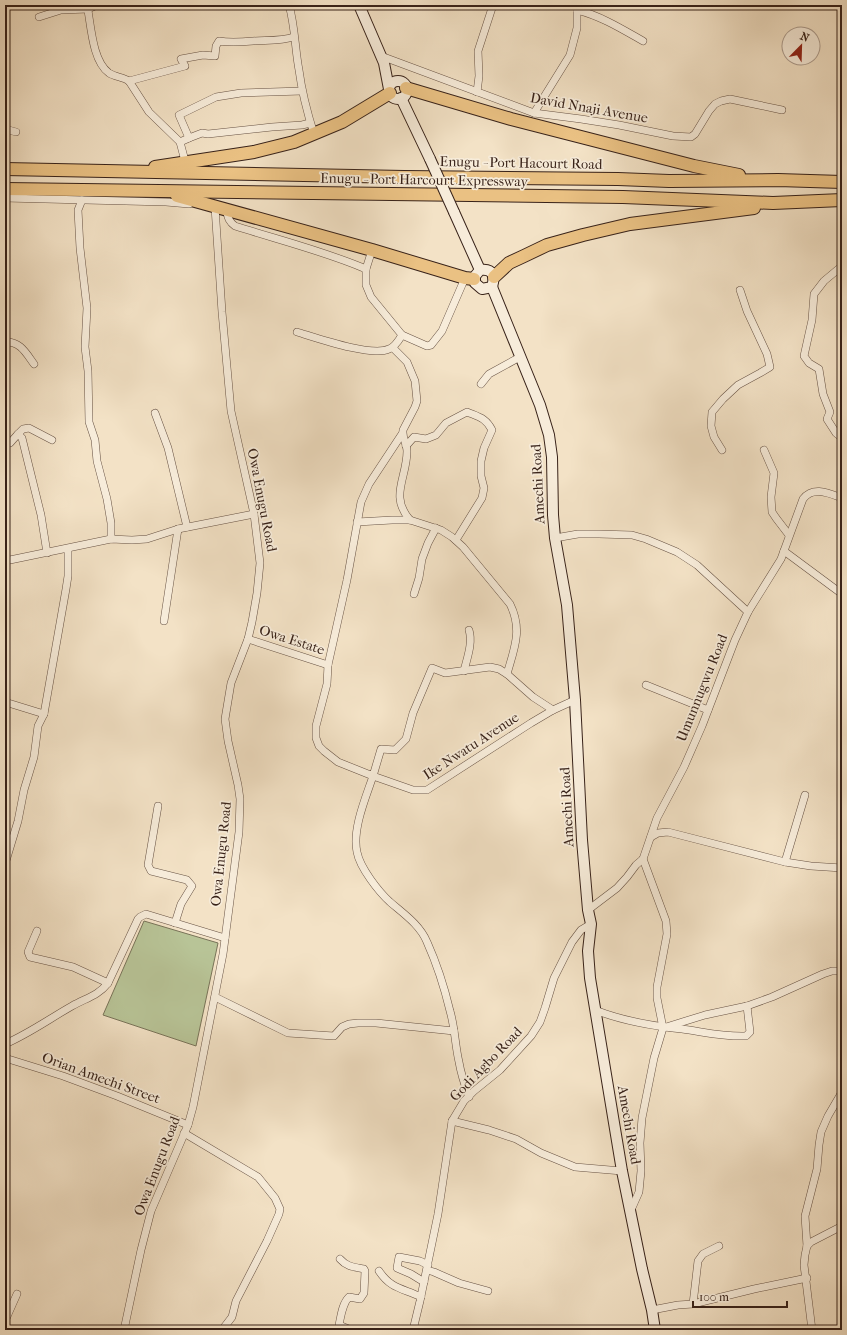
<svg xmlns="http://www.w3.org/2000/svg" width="847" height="1335" viewBox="0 0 847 1335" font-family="'IM FELL French Canon',serif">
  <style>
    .green { fill: #b8c497; stroke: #787358 }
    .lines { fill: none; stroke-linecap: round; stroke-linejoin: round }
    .minor-casing { stroke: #675244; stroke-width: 8 }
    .secondary-casing { stroke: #382219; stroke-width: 12 }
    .trunk-casing { stroke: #382219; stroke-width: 14 }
    .minor { stroke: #f7ecda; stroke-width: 7 }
    .secondary { stroke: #f7ecda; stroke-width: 10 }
    .trunk { stroke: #eac183; stroke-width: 12 }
    .secondary-bridge-casing { stroke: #382219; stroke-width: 12; stroke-linecap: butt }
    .secondary-bridge { stroke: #f7ecda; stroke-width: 10 }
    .labels { text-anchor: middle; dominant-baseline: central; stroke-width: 3.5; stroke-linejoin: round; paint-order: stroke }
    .street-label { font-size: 14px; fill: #382219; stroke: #f7ecda }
  </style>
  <rect width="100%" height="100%" fill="#f3e2c6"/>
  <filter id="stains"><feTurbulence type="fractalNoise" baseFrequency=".005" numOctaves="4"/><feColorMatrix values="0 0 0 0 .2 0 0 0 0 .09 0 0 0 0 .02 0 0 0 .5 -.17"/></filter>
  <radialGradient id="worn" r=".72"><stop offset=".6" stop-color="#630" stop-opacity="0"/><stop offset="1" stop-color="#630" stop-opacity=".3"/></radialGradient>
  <!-- green -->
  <polygon class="green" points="144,921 218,943 196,1046 103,1015"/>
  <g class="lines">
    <!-- minor casing -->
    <g class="minor-casing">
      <g id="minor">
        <path d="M87 5C91 24 92 61 109 73 115 77 123 77 129 81L149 112 180 142 185 161"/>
        <path d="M289 5C295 26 295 49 299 70 302 93 307 112 314 134"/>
        <path d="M577 10C601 16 622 29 643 41"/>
        <polyline points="39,17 61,10 88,9 97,5"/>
        <polyline points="381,56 534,113 581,119 619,125 673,136 691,137 695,134 709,111 715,104 721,101 730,99 782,110"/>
        <path d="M129 81 185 66 181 59 203 55 215 56 216 46 219 41C231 43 242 42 253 41 267 40 281 41 294 37"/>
        <polyline points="477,92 479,76 478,51 493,5"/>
        <polyline points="534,113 570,55 577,28 577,5"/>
        <polyline points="5,129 16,132"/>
        <polyline points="189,138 202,133 208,134 272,127 302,125 310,123"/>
        <polyline points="180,142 189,138 179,115 216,97 241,93 302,91"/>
        <polyline points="5,198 166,202 189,204"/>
        <polyline points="82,200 78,210 80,248 87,308 85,347 88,371 89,422 95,440 97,461 107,499 111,523 111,539"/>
        <path d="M226 209C228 217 228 221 235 226 279 240 324 251 366 269"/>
        <polyline points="372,250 366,269 366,285 371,297 402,335 427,346 431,345 442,331 465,278"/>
        <polyline points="842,266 824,281 814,294 812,320 804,356 809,363 819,369 823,394 830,412 827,419 836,433 842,438"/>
        <path d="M297 332C317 338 371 357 389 349 395 347 399 340 402 335"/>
        <path d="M5 342C20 341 26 353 34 364"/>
        <path d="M393 348 407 362 415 381 417 401 415 407 403 430C402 438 407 444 407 451 407 478 389 496 410 520"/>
        <polyline points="481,384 489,374 520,357"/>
        <polyline points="155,413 168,448 187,527"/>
        <polyline points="18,434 23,429 29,428 52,440"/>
        <polyline points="402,434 369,484 361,502 347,580 328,665 327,684 316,726 316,738 319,746 324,751 338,762 373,776 381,749 395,750 406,739 413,713 432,668 445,673 490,667 499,669 507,674"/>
        <polyline points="5,444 10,443 18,434 22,438 41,515 47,553"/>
        <path d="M406 446 414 437 426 439 436 435 446 423 467 412C479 417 486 418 492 430L484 448 481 461V476L484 488 482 498 456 540"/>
        <polyline points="722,450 714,437 711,426 712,412 723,399 738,385 760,373 770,367 767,354 747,311 740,290"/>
        <polyline points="764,450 774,473 771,497 772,512 776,518 789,535"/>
        <path d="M357 522 392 520H410L441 530 452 537 463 547 510 604C523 630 514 649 507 674L533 697 553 710"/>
        <polyline points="555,538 578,534 599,534 632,535 646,539 677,552 697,565 748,612"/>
        <polyline points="784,551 842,594"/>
        <polyline points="5,561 111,539 132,540 147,539 178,529 254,514"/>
        <polyline points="414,594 419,578 422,559 428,543 436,528"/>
        <polyline points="164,621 178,529"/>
        <polyline points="248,639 328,665"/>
        <path d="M464 671C467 658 473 643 469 630"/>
        <polyline points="646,685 708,710"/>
        <polyline points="5,702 44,714"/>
        <polyline points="158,806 148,865 151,871 187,880 192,886 181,904 175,923"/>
        <polyline points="651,837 658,833 668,832 785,862 811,866 842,868"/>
        <polyline points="785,862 805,795"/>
        <polyline points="5,864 18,821 24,790 34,757 38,726 44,714 66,589 68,576 68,549"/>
        <path d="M588 910 617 888 627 877 636 865 643 859 657 818 684 767 702 726 735 640 748 612 781 559 803 499C813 486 828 493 842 498"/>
        <polyline points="37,931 28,952 30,957 73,967 108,983"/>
        <polyline points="215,997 288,1033 334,1036 342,1027 349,1024 358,1023 376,1023 454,1031"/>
        <path d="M595 1010C623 1021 652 1026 682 1029 704 1032 724 1037 746 1036L750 1032 747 1006"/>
        <polyline points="663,1028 705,1015 747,1006 772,997 823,974 832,971 842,971"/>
        <path d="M5 1044C30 1033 49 1019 72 1006 86 998 98 996 108 983L138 919 140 917 146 914 225 938"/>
        <polyline points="5,1058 63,1076 117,1096 188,1125"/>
        <path d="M469 1097C465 1086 461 1074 459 1062 455 1045 455 1028 450 1011 445 990 436 962 427 942 420 925 404 914 390 902 379 892 360 868 357 852 352 829 366 797 373 776L413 790H427L531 723 553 710 575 700"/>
        <polyline points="452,1121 489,1130 516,1139 541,1153 575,1167 622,1171"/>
        <polyline points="184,1133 258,1177 275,1198 280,1209 279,1214 267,1241 236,1301 232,1317 222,1330"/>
        <polyline points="631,1210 639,1192 641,1171 640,1143 642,1118 654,1058 663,1028 657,998 657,987 667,934 666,921 643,859"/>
        <polyline points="807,1246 811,1242 842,1226"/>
        <path d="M340 1259C347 1267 354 1267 364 1269L365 1271 364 1293 360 1299 349 1297C342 1304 341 1316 339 1325L351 1330"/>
        <polyline points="427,1270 434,1272 459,1283 488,1291"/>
        <path d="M379 1271C391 1289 402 1288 421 1297"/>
        <polyline points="424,1282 411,1274 397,1268 399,1257 420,1261 428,1265"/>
        <polyline points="693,1304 698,1261 703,1254 719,1246"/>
        <polyline points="652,1310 678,1305 693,1304 754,1289 807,1278"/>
        <polyline points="5,1321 17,1294"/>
        <polyline points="124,1330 141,1250 151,1211 188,1125 193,1107 223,954 239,832 240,799 238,785 228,741 225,719 231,683 248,639 252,622 257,593 260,563 254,514 231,411 222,312 215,207 213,207"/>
        <polyline points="413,1330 420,1301 438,1214 452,1121 464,1101 474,1091 500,1070 531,1036 540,1022 545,1008 554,978 572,942 581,930 591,924"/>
        <polyline points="812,1330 804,1265 805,1255 807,1246 805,1216 817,1169 819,1145 821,1132 828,1116 842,1092"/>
      </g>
    </g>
    <!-- secondary casing -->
    <g class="secondary-casing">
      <g id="secondary">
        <polyline points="359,5 384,63 389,89"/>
        <circle cx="398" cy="90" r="9"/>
        <polyline points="401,98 430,159"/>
        <polyline points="454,212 480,270"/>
        <path d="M480 270C494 268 495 277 492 287L482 289 475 283V276Z"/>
        <polyline points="492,287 540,405 549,435 552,457 553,515 555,538 567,605 575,700 582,840 588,910 591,924 588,951 590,978 622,1171 642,1269 652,1310 655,1330"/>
      </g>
    </g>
    <!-- trunk casing -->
    <g class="trunk-casing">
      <g id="trunk">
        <polyline points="406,88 511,119 694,166 739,175"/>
        <polyline points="155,167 254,152 294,142 342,122 390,93"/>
        <polyline points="5,169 404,177 618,179 669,181 778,180 842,182"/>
        <polyline points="5,189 623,197 773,203 842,200"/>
        <polyline points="177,196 372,250 465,278 474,279"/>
        <polyline points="494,277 509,263 524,256 547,245 583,235 630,224 754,208"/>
      </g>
    </g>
    <!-- minor -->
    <use href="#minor" class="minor"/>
    <!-- secondary -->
    <use href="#secondary" class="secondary"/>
    <!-- trunk -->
    <use href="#trunk" class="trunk"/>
    <!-- secondary-bridge casing -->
    <g class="secondary-bridge-casing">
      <polyline id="secondary-bridge" points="430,159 454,212"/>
    </g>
    <!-- secondary-bridge -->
    <use href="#secondary-bridge" class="secondary-bridge"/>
  </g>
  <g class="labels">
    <!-- street labels -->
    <g class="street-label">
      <text transform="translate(589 108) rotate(10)">David Nnaji Avenue</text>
      <text transform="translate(521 163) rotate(1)">Enugu - Port Hacourt Road</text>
      <text transform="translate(424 180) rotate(1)">Enugu - Port Harcourt Expressway</text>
      <text transform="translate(538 484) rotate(-93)">Amechi Road</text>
      <text transform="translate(262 500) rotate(79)">Owa Enugu Road</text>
      <text transform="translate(292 640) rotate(18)">Owa Estate</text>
      <text transform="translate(702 688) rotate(-68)">Umunnugwu Road</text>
      <text transform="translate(471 746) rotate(-33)">Ike Nwatu Avenue</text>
      <text transform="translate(567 807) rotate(-93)">Amechi Road</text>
      <text transform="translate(221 854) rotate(-84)">Owa Enugu Road</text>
      <text transform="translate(486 1064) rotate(-46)">Godi Agbo Road</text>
      <text transform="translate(101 1078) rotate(20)">Orian Amechi Street</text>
      <text transform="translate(629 1125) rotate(80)">Amechi Road</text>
      <text transform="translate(157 1166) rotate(-69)">Owa Enugu Road</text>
    </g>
  </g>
  <!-- margin -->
  <rect width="847" height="1335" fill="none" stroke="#f3e2c6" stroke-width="20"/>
  <rect x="6" y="6" width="835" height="1323" fill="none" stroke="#382219" stroke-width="2"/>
  <rect x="10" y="10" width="827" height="1315" fill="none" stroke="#382219"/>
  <!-- north arrow -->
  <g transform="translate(801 46) rotate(23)"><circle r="19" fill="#f7ecda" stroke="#ab9b8d"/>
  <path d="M0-3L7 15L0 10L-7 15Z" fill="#8f2418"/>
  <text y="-6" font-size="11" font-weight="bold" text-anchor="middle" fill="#382219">N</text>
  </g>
  <!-- scale -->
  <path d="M693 1301v6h94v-6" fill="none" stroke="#382219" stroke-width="2"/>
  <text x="699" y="1301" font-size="12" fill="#382219" stroke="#f7ecda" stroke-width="3" paint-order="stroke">100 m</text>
  <rect width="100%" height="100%" filter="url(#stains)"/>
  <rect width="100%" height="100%" fill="url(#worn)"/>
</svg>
